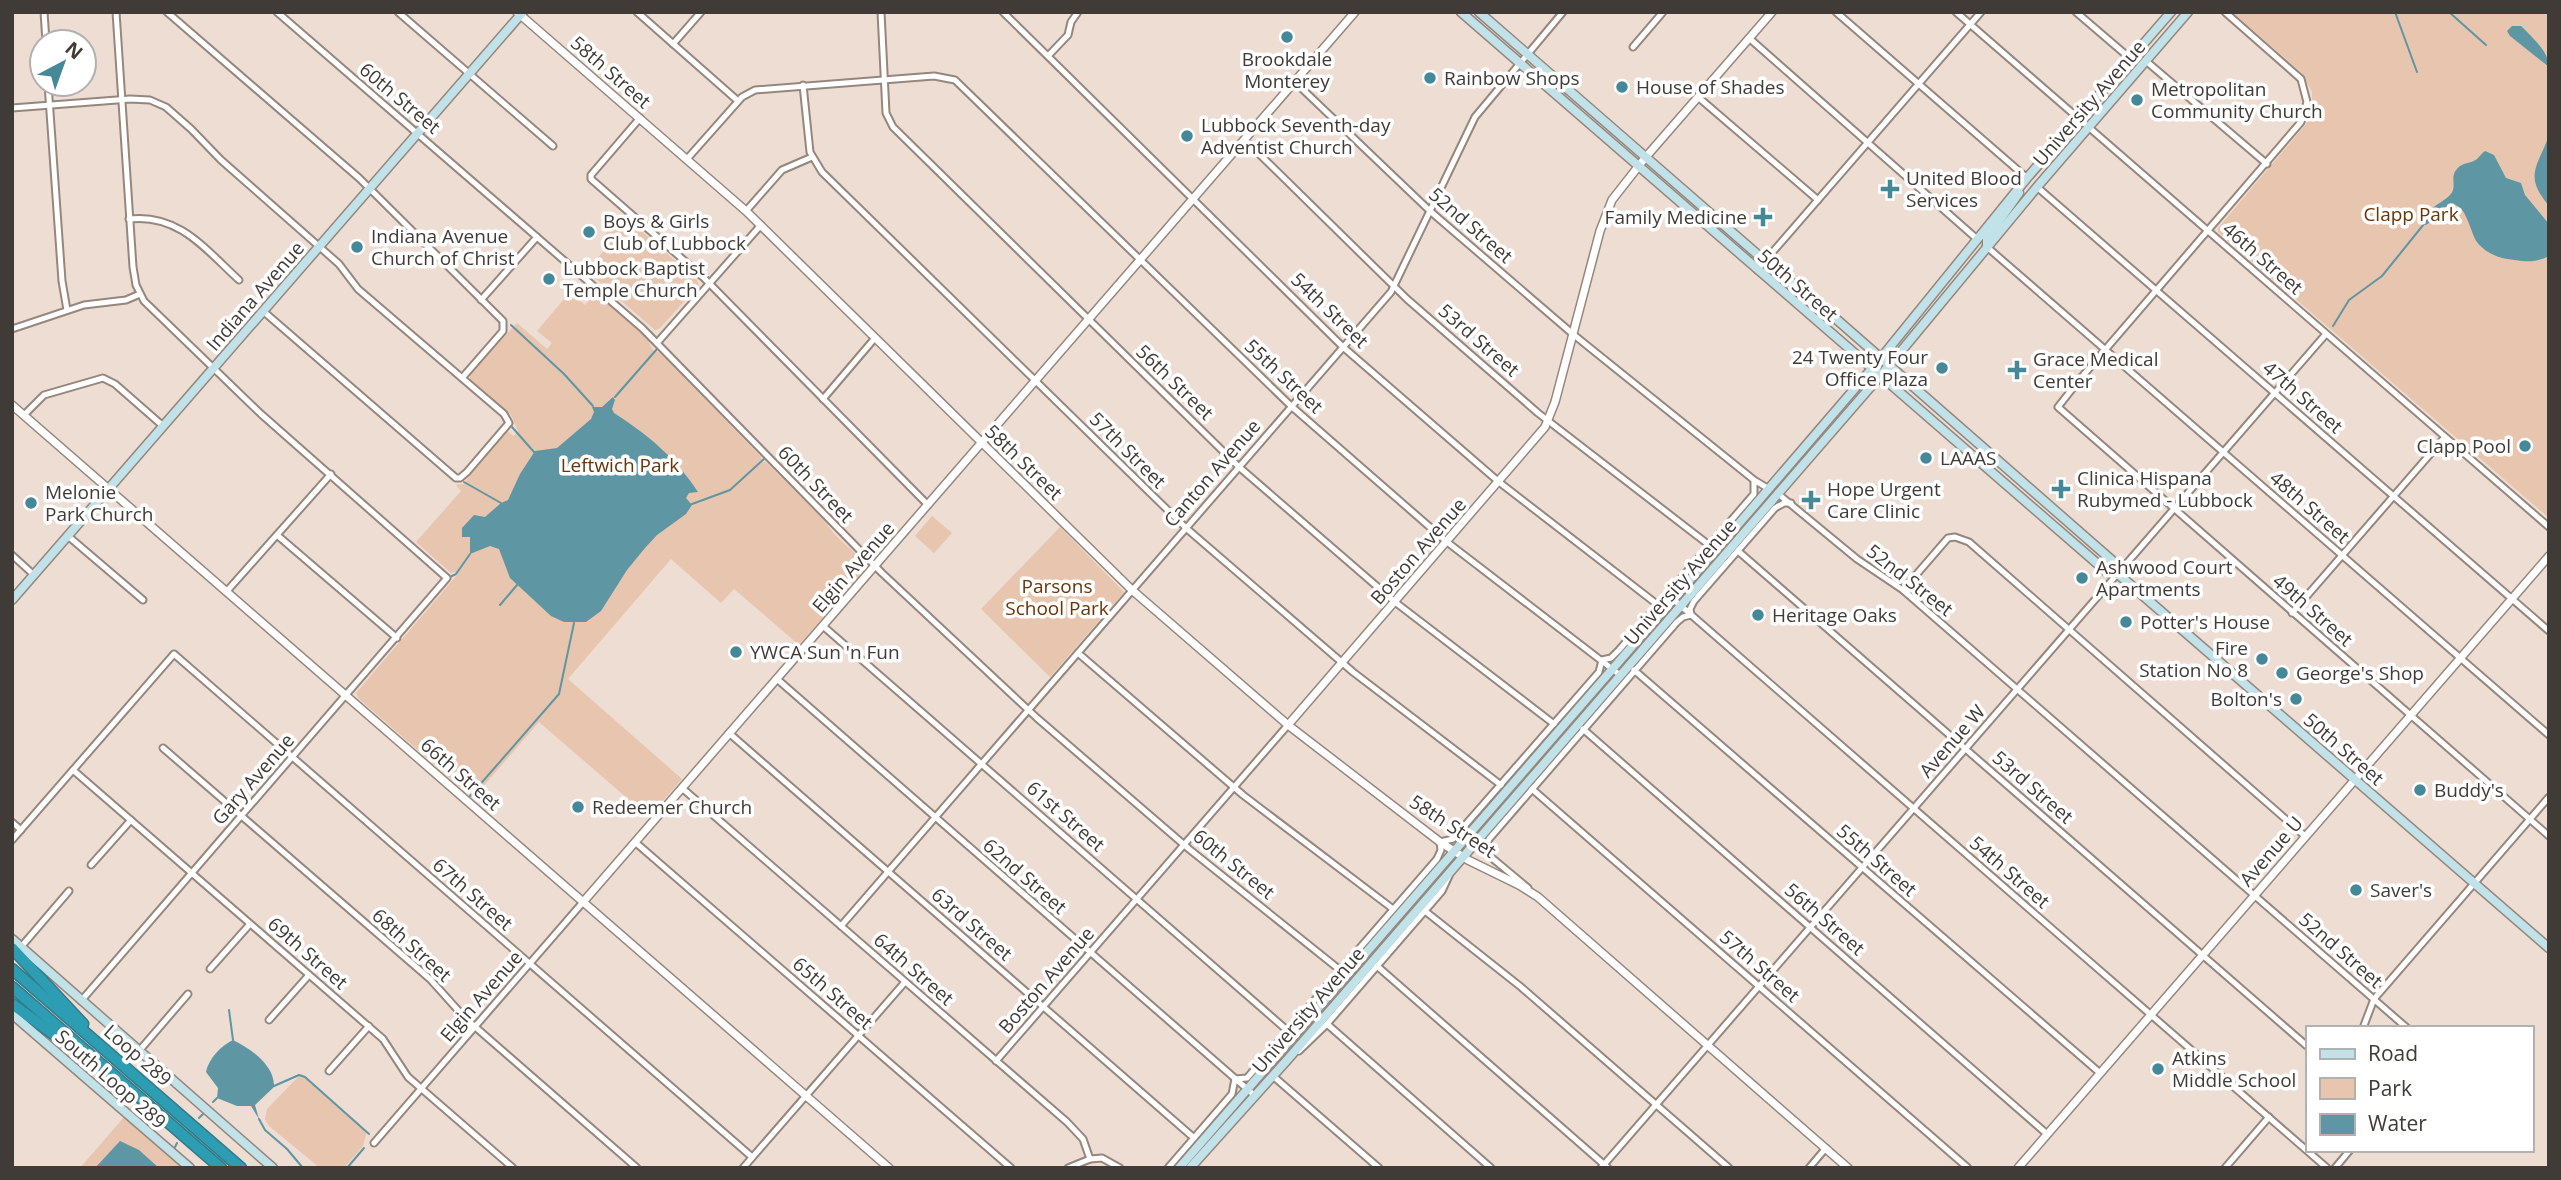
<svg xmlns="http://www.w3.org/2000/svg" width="2561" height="1180" viewBox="0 0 2561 1180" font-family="'Open Sans',sans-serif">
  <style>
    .green { fill: #e8c5ae }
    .water { fill: #5f96a3 }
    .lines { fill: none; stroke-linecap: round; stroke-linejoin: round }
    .stream { stroke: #5f96a3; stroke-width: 2 }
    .minor-casing { stroke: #95877d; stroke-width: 9 }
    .tertiary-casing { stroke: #95877d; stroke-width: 10 }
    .secondary-casing { stroke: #95877d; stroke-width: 11 }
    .motorway-casing { stroke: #347b88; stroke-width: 13 }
    .minor { stroke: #fff; stroke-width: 5 }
    .tertiary { stroke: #fff; stroke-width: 7 }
    .secondary { stroke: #c0e2e8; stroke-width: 8 }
    .motorway { stroke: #2d9db4; stroke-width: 10 }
    .poi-dot { fill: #458897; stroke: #fff; stroke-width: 2.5 }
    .labels { text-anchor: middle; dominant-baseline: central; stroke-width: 7; stroke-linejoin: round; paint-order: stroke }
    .poi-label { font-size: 19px; fill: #413b37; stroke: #fff; text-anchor: start }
    .street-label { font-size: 19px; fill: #413b37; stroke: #fff }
    .park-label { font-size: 19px; fill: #683506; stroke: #fff }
  </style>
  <rect width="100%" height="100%" fill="#edddd3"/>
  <!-- green -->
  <g class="green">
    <polygon points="2232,12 2549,12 2549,518 2218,232 2218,228 2306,124 2312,110 2312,92 2302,73"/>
    <polygon points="622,214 697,280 699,285 659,329 655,330 587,271 610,243 604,236"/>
    <path d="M570 292 585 305 595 293 647 338 653 350 660 353 761 457 762 462H766L825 521C834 538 852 548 866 564L865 570 799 645 734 589 721 603 671 559 568 679 682 779 649 817 539 722 473 798 359 699 356 693 457 575 455 572 451 573 416 542 461 491 456 485 463 484 507 431 514 436 518 431 511 415 470 381V374L517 323 547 349 552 343 537 331Z"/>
    <polygon points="932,516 952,533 934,553 915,536"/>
    <polygon points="1060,527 1124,592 1050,677 981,609"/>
    <polygon points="301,1074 367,1131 363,1146 344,1168 320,1168 269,1126 265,1119 267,1109"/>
    <polygon points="124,1117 182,1168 80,1168"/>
  </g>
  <!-- water -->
  <g class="water">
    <path d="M2512 26H2521C2532 37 2549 52 2549 67L2510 36 2507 31Z"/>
    <path d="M2549 135V206C2523 175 2538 167 2549 135Z"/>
    <path d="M2485 151 2494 155 2506 178 2521 183 2525 195 2549 224 2547 257C2536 262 2527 262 2515 260 2501 259 2486 254 2477 242 2470 232 2466 201 2450 205 2439 208 2435 220 2426 225L2422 223C2425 209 2441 204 2450 195 2458 187 2449 177 2457 169 2462 162 2471 164 2477 159 2480 156 2482 153 2485 151Z"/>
    <path d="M613 397 615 400 612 409 614 413C647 434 676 458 698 492L689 493 686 498 692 505 686 514 657 535 645 548 627 570 601 611 586 622H564L551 616 510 578 499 549 490 546 470 554V537H462V528L474 515 485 517 501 503 508 500 520 474 535 451 557 448 591 419 594 412 592 407H602Z"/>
    <path d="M233 1040C251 1049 275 1065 274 1087L255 1105 259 1119 251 1106H237L217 1098 218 1088 206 1072C209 1058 221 1046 233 1040Z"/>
    <polygon points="120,1141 139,1150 159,1168 95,1168"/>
  </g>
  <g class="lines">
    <!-- stream -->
    <g class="stream">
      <polyline points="2395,12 2417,72"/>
      <polyline points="2449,12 2486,45"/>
      <polyline points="511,325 564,374 593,406"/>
      <polyline points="2333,326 2349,300 2382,276 2424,224"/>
      <polyline points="615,397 657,349"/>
      <polyline points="512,427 534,452"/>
      <polyline points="464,482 501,503"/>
      <polyline points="692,504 730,490 764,459"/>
      <polyline points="450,577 456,574 470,554"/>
      <polyline points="500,605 517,585"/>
      <polyline points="470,796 559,694 574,623"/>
      <polyline points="229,1010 233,1040"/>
      <polyline points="274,1086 299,1075 305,1077 369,1134"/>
      <polyline points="213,1102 217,1098"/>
      <polyline points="199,1118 204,1113"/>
      <polyline points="259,1119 265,1130 287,1149 303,1168"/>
      <polyline points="175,1147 177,1143"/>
      <polyline points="347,1168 364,1148"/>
    </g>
    <!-- minor casing -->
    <g class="minor-casing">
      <g id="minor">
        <polyline points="44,12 46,42"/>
        <polyline points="167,12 359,178 503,321 503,331 462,378"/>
        <polyline points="277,12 642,328 882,573 1037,718 1189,849 1340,970"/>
        <polyline points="398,12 553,146"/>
        <polyline points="637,12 738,101"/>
        <polyline points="881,12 886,113 893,127 1239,467 1395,602 1554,724"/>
        <polyline points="1003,12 1343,347 1499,482 1658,605"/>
        <polyline points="1836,12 2027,178"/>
        <polyline points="1956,12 2549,527"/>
        <polyline points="2076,12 2125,54"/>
        <polyline points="2225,12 2301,79 2307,102 2301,122 2080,379 2058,407 2549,836"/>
        <polyline points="1749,38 1977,239"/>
        <polyline points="673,44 701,12"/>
        <polyline points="1633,47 1663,12"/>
        <polyline points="1048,56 1068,35 1071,22 1078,12"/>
        <polyline points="2146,61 2267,164"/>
        <polyline points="1295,82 1430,211 1574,335 1754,480 1769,489"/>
        <polyline points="48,84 62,281 67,310"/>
        <polyline points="803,85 810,152 822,172 1186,528 1353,672 1501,785"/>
        <polyline points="1698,97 1818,200"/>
        <polyline points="12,108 130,99 150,100 166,107 191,129 221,160 339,264 358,289 504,414 509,423 467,472 460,478 456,478 263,311"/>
        <polyline points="640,118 591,175 591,179 703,277 928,505"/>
        <polyline points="1245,140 1407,299 1538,413 1709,545"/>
        <polyline points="687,159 742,97 755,90 934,76 955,80 1291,406 1447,542 1620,675"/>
        <polyline points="2037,187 2549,631"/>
        <polyline points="746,211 782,170 812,157"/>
        <path d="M129 219C179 213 206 250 239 280"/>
        <polyline points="1987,247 2549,735"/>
        <polyline points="1757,270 1981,12"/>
        <polyline points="481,300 537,237"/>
        <polyline points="12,329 84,305 126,300 140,294"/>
        <polyline points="657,343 761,225"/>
        <polyline points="823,399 875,338"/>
        <polyline points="24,415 44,395 103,378 115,384 163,426"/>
        <polyline points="1777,493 1857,559 1903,590 2407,1028"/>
        <polyline points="277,535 397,638"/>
        <polyline points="68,536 143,600"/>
        <polyline points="1738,551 2307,1046"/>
        <polyline points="12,555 34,575"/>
        <polyline points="1903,590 1948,538 1955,537 1969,542 2305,836"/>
        <polyline points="227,591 331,474"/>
        <polyline points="1673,599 2327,1168"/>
        <polyline points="2292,613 2445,437"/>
        <polyline points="823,626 1288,1031"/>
        <polyline points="1078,653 1243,795 1393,909"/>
        <polyline points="1634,670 2100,1073"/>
        <polyline points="777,679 1254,1095"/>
        <polyline points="1583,729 2047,1134"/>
        <polyline points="729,733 1194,1138"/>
        <polyline points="163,748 430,979 465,1018 637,1168"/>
        <polyline points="73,770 383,1039 408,1077 513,1168"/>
        <polyline points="682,788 1067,1122 1083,1139 1090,1159 1102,1158 1120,1168"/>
        <polyline points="1532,789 1968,1168"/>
        <polyline points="12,822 21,830"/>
        <polyline points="12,840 174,654 752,1157"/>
        <polyline points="1479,840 1480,848 1528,888"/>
        <polyline points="635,842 1011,1168"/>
        <polyline points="1489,854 1486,848 1489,839 1677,622 1683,617 1691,615 1690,609 1694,601 1775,508 1784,503 1791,503"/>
        <polyline points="91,865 131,820"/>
        <polyline points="1425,911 1521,987 1729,1168"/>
        <polyline points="841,926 1391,292 1475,117 1563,12"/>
        <polyline points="21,947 69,891"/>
        <polyline points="1377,966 1608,1168"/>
        <polyline points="210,969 250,924"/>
        <polyline points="81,1001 447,578 261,414 144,301 136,285 133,267 116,12"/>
        <polyline points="269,1020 309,975"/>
        <polyline points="1327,1024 1491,1168"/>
        <polyline points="2363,1028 2374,999 2549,797"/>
        <polyline points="139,1051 188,994"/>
        <polyline points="1299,1051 1327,1024 1442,891 1449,876"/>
        <polyline points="996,1061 1288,725"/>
        <polyline points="329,1071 369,1026"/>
        <polyline points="1273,1076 1379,1168"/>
        <polyline points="374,1143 584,901"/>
        <polyline points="743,1168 905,982"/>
        <polyline points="1068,1168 1090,1159"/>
        <polyline points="1168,1168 1232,1094 1235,1079 1247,1078 1437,859 1441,850 1440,842 1453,839 1599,672 1602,660 1611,658 1619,650 1754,494 1754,481"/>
        <polyline points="1601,1168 2326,334"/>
        <polyline points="1809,1168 1826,1148"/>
        <polyline points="2225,1168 2269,1117"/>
        <polyline points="2335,1168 2350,1150"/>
      </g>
    </g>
    <!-- tertiary casing -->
    <g class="tertiary-casing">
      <g id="tertiary">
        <polyline points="517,12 746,211 1132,590 1288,725 1440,842 1468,860 1519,885 1538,897 1848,1168"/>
        <polyline points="12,405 889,1168"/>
        <polyline points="1288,725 1545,427 1555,402 1600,231 1612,200 1645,158 1772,12"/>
        <polyline points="584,901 1355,12"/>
        <polyline points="2018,1168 2549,556"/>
      </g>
    </g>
    <!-- secondary casing -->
    <g class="secondary-casing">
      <g id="secondary">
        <polyline points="1461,12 2107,572 2118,574 2549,948"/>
        <polyline points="1479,12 1765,261 1835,318 2115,563 2118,574"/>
        <polyline points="1987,247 1987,238 2019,193"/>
        <polyline points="12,600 523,12"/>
        <polyline points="12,939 273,1168"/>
        <polyline points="12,1014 190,1168"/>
        <polyline points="1179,1168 1748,513 1881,358 2027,178 2171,12"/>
        <polyline points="1190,1168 1288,1059 1893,361 2037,187 2188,12"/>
      </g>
    </g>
    <!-- motorway casing -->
    <g class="motorway-casing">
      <g id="motorway">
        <polyline points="12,948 83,1024"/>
        <polyline points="12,969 241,1168"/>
        <polyline points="12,987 221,1168"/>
        <polyline points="12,1004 74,1049"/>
      </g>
    </g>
    <!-- minor -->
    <use href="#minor" class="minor"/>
    <!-- tertiary -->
    <use href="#tertiary" class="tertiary"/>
    <!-- secondary -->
    <use href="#secondary" class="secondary"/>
    <!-- motorway -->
    <use href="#motorway" class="motorway"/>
  </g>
  <!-- markers -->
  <g class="poi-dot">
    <circle cx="1287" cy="37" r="7"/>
    <circle cx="1430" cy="78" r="7"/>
    <circle cx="1622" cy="87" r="7"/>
    <circle cx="2137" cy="100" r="7"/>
    <circle cx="1187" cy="136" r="7"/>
    <path d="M1886.5 178.5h7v7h7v7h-7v7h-7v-7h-7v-7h7z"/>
    <path d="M1759.5 206.5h7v7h7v7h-7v7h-7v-7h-7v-7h7z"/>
    <circle cx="589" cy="232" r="7"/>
    <circle cx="357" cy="247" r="7"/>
    <circle cx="549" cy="279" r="7"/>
    <circle cx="1942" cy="368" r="7"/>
    <path d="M2013.5 359.5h7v7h7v7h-7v7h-7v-7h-7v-7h7z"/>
    <circle cx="2525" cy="446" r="7"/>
    <circle cx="1926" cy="458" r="7"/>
    <path d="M2057.5 478.5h7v7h7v7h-7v7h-7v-7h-7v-7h7z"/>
    <path d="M1807.5 489.5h7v7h7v7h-7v7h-7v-7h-7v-7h7z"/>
    <circle cx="31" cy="503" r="7"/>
    <circle cx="2082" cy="578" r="7"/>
    <circle cx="1758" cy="615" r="7"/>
    <circle cx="2126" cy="622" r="7"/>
    <circle cx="736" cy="652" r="7"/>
    <circle cx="2262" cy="659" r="7"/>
    <circle cx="2282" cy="673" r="7"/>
    <circle cx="2296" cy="699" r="7"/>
    <circle cx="2420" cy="790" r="7"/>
    <circle cx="578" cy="807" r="7"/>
    <circle cx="2356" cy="890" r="7"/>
    <circle cx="2158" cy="1069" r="7"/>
  </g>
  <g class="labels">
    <!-- poi labels -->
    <g class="poi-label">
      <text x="1287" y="59" text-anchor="middle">Brookdale<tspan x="1287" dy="22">Monterey</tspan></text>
      <text x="1444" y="78">Rainbow Shops</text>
      <text x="1636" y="87">House of Shades</text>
      <text x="2151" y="89">Metropolitan<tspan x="2151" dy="22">Community Church</tspan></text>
      <text x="1201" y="125">Lubbock Seventh-day<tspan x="1201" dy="22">Adventist Church</tspan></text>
      <text x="1906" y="178">United Blood<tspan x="1906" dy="22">Services</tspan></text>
      <text x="1747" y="217" text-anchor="end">Family Medicine</text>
      <text x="603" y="221">Boys &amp; Girls<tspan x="603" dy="22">Club of Lubbock</tspan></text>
      <text x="371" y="236">Indiana Avenue<tspan x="371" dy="22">Church of Christ</tspan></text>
      <text x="563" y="268">Lubbock Baptist<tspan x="563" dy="22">Temple Church</tspan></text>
      <text x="1928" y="357" text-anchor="end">24 Twenty Four<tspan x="1928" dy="22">Office Plaza</tspan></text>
      <text x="2033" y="359">Grace Medical<tspan x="2033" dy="22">Center</tspan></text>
      <text x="2511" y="446" text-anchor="end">Clapp Pool</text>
      <text x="1940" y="458">LAAAS</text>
      <text x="2077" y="478">Clinica Hispana<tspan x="2077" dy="22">Rubymed - Lubbock</tspan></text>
      <text x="1827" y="489">Hope Urgent<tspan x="1827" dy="22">Care Clinic</tspan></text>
      <text x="45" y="492">Melonie<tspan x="45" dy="22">Park Church</tspan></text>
      <text x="2096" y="567">Ashwood Court<tspan x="2096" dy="22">Apartments</tspan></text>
      <text x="1772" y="615">Heritage Oaks</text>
      <text x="2140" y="622">Potter's House</text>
      <text x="2248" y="648" text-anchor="end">Fire<tspan x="2248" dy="22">Station No 8</tspan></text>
      <text x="750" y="652">YWCA Sun 'n Fun</text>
      <text x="2296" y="673">George's Shop</text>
      <text x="2282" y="699" text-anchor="end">Bolton's</text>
      <text x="2434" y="790">Buddy's</text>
      <text x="592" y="807">Redeemer Church</text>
      <text x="2370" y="890">Saver's</text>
      <text x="2172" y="1058">Atkins<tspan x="2172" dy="22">Middle School</tspan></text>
    </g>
    <!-- street labels -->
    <g class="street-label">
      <text transform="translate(611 72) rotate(41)">58th Street</text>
      <text transform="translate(400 98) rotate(40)">60th Street</text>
      <text transform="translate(2089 103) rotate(-49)">University Avenue</text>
      <text transform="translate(1471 225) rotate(41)">52nd Street</text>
      <text transform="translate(2263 258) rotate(41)">46th Street</text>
      <text transform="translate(1798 285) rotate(41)">50th Street</text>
      <text transform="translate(255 296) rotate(-49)">Indiana Avenue</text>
      <text transform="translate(1330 310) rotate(44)">54th Street</text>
      <text transform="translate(1479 340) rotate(41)">53rd Street</text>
      <text transform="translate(1284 376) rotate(43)">55th Street</text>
      <text transform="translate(1175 382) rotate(44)">56th Street</text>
      <text transform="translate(2303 397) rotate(41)">47th Street</text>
      <text transform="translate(1128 450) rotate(45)">57th Street</text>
      <text transform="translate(1024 462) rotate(44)">58th Street</text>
      <text transform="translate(1212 473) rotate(-49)">Canton Avenue</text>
      <text transform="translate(816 484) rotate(46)">60th Street</text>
      <text transform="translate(2310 507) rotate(41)">48th Street</text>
      <text transform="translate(1418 551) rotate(-49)">Boston Avenue</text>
      <text transform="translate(853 567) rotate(-49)">Elgin Avenue</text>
      <text transform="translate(1910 580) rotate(38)">52nd Street</text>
      <text transform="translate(1680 582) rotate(-49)">University Avenue</text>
      <text transform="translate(2313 610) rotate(41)">49th Street</text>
      <text transform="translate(1952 741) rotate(-49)">Avenue W</text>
      <text transform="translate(2344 749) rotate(41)">50th Street</text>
      <text transform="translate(461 774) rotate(41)">66th Street</text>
      <text transform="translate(253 779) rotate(-49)">Gary Avenue</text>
      <text transform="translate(2033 787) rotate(41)">53rd Street</text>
      <text transform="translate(1066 816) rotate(41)">61st Street</text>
      <text transform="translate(1453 826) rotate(33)">58th Street</text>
      <text transform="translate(2271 851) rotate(-49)">Avenue U</text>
      <text transform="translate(1877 860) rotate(41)">55th Street</text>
      <text transform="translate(1234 864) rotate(39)">60th Street</text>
      <text transform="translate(2010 872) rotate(41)">54th Street</text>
      <text transform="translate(1025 876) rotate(41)">62nd Street</text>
      <text transform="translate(473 894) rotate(41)">67th Street</text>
      <text transform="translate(1825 919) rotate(41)">56th Street</text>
      <text transform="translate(972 924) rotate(41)">63rd Street</text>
      <text transform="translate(412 945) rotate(42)">68th Street</text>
      <text transform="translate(2341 950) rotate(41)">52nd Street</text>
      <text transform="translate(308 953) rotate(41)">69th Street</text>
      <text transform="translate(1760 966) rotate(41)">57th Street</text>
      <text transform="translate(914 969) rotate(41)">64th Street</text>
      <text transform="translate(1046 980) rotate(-49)">Boston Avenue</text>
      <text transform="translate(833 993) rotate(41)">65th Street</text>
      <text transform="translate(481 996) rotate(-49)">Elgin Avenue</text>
      <text transform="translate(1308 1010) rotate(-49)">University Avenue</text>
      <text transform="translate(138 1055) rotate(41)">Loop 289</text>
      <text transform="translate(111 1079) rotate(41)">South Loop 289</text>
    </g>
    <!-- park labels -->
    <g class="park-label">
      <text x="2411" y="214">Clapp Park</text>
      <text x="620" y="465">Leftwich Park</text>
      <text x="1057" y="586">Parsons<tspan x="1057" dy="22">School Park</tspan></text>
    </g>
  </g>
  <!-- border -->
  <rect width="2561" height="1180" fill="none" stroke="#413b37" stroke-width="28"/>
  <!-- legend -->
  <rect x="2306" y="1026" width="228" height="126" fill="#ffffff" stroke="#b3b1af" stroke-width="2"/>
  <rect x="2320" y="1049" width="35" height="10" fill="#c0e2e8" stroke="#b3b1af" stroke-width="2"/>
  <text x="2368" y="1061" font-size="21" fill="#413b37">Road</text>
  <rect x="2320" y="1078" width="35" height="21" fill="#e8c5ae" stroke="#b3b1af" stroke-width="2"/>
  <text x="2368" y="1096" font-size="21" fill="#413b37">Park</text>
  <rect x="2320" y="1114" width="35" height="21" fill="#5f96a3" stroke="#b3b1af" stroke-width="2"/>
  <text x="2368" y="1131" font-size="21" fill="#413b37">Water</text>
  <!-- north arrow -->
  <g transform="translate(63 63) rotate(41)"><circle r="33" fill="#ffffff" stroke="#b3b1af" stroke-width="2"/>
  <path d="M0-5L12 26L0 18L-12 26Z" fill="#458897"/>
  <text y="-10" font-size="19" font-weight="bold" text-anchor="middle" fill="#413b37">N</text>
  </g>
</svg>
